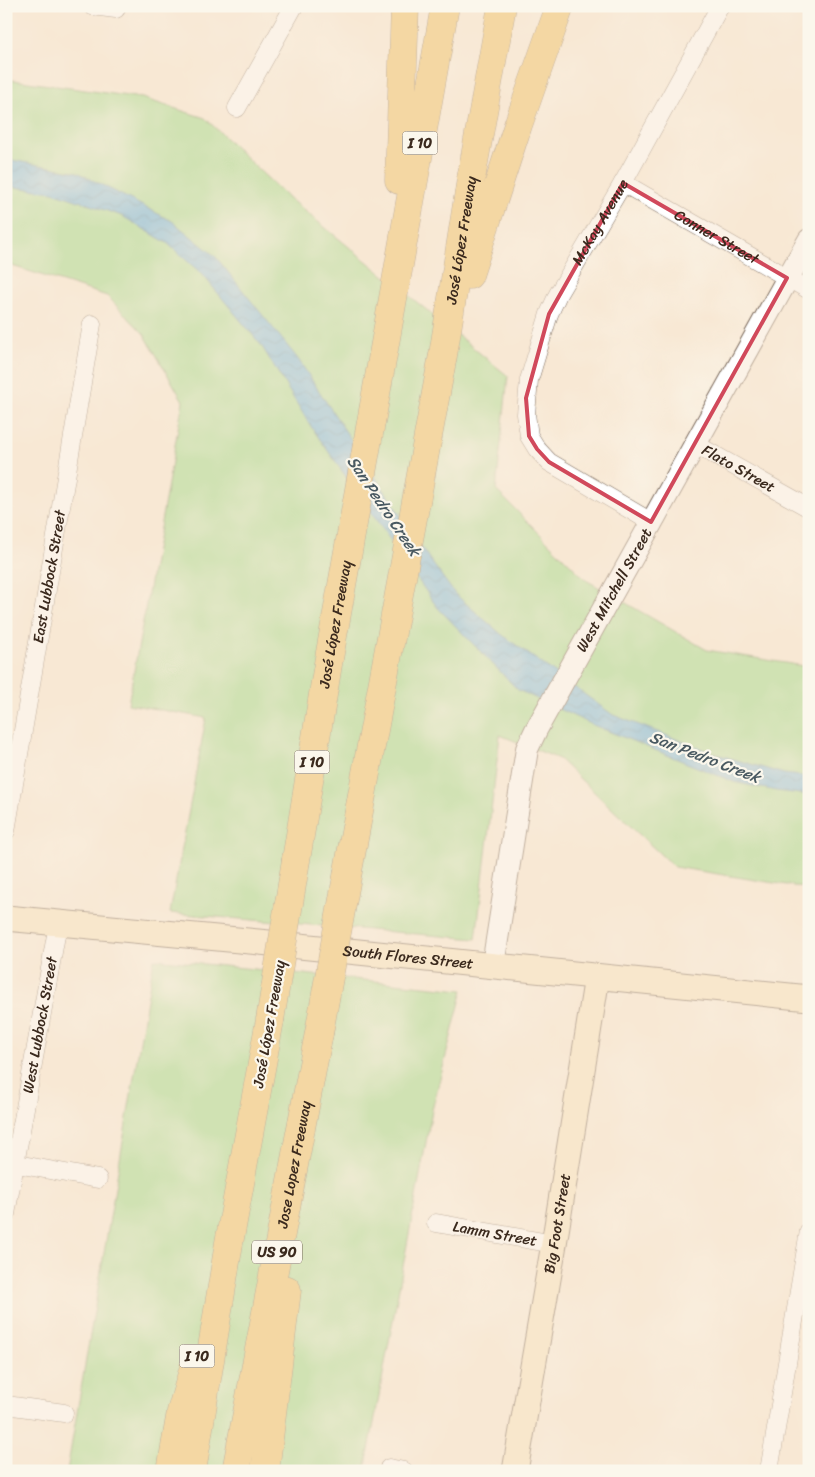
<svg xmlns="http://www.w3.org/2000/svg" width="815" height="1477" viewBox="0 0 815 1477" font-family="Sriracha,sans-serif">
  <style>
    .grass { fill: #a1db8d; stroke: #6e8256 }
    .water { fill: url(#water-waves); stroke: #4f6e7e }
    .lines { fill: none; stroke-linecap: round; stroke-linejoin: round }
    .minor-casing { stroke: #7d6c5e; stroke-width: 19 }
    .tertiary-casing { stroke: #7d6c5e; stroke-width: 24 }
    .secondary-casing { stroke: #7d6c5e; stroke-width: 27 }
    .motorway-casing { stroke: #7d6c5e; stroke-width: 29 }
    .minor { stroke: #fff; stroke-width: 18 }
    .tertiary { stroke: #fff; stroke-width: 22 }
    .secondary { stroke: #f9e7c3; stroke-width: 25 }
    .motorway { stroke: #f0c469; stroke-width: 28 }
    .motorway-bridge-casing { stroke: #7d6c5e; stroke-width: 29; stroke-linecap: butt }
    .motorway-bridge { stroke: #f0c469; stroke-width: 28 }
    .marked { fill: none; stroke: #d1495b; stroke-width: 4; stroke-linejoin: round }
    .labels { text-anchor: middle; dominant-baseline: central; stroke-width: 4.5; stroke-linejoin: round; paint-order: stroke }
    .shield { fill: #fbf7ec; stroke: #75685c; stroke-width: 1 }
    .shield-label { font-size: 14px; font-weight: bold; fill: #3b2a1e }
    .street-label { font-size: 15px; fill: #3b2a1e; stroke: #fbf7ec }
    .water-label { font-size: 16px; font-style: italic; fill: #495961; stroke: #fbf7ec }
  </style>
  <defs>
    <pattern id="water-waves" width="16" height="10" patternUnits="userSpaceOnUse" patternTransform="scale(1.25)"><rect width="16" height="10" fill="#63b1dd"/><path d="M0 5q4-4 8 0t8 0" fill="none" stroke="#5390b3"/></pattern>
  </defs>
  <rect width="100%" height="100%" fill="#fbf7ec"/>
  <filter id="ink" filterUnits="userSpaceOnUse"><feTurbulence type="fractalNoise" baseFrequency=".02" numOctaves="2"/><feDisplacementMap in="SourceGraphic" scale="10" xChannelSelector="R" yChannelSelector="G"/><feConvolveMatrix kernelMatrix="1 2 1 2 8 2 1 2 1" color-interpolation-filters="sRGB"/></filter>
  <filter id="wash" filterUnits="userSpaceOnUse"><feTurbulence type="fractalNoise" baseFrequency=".0096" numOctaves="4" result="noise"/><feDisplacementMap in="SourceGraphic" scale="20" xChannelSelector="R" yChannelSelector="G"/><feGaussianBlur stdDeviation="1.12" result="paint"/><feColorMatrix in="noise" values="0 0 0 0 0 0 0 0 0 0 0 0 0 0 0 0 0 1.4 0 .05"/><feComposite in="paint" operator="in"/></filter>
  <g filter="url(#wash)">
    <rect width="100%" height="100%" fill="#f8e8d4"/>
    <!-- grass -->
    <g class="grass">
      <polygon points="6,79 142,98 205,118 285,195 508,376 496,490 586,580 707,650 809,667 809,887 793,886 674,867 559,759 500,735 476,939 170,913 206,718 128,704 183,401 144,334 107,296 6,264"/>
      <polygon points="154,959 463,990 432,1110 365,1471 67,1471"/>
    </g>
    <!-- water -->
    <polygon class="water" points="6,159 77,172 172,221 215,256 298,359 430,560 455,594 501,634 613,715 713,753 784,774 809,777 809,795 776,791 734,782 593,725 518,690 437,607 310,425 261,345 202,274 167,243 122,216 53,192 6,186"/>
  </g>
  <g filter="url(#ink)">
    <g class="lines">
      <!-- minor casing -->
      <g class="minor-casing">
        <g id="minor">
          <polyline points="92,6 116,9"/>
          <polyline points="237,108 294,6"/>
          <path id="s1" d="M623 183 809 290"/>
          <path id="s2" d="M695 444 809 508"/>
          <path id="s3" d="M651 522 549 462 537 449 529 436 526 414 529 380 549 314 558 294 623 183 720 6"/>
          <path id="s4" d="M6 831 92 324"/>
          <polyline points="6,1162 98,1179"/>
          <path id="s5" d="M6 1214 58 924"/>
          <path id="s6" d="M436 1223 554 1244"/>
          <polyline points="6,1405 64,1413"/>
          <polyline points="389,1468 404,1471"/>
          <polyline points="769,1471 809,1231"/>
        </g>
      </g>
      <!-- tertiary casing -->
      <g class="tertiary-casing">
        <g id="tertiary">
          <path id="s7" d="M493 965 527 749 536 730 809 240"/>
        </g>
      </g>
      <!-- secondary casing -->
      <g class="secondary-casing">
        <g id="secondary">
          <path id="s8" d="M6 918 280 944 809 998"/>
          <path id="s9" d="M515 1471 554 1244 597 977"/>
        </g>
      </g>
      <!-- motorway casing -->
      <g class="motorway-casing">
        <g id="motorway">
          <polyline points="399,180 405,6"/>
          <polyline points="469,275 518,125 560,6"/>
          <path id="s10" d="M296 860 328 664 445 6"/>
          <path id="s11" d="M348 871 443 355 471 179 502 6"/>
          <polyline points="171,1471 181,1412 194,1367"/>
          <polyline points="192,1471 229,1243 270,1020"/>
          <path id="s12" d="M236 1471 319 1033"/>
          <polyline points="265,1471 287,1290"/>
        </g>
      </g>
      <!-- minor -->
      <use href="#minor" class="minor"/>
      <!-- tertiary -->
      <use href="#tertiary" class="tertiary"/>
      <!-- secondary -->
      <use href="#secondary" class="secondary"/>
      <!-- motorway -->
      <use href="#motorway" class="motorway"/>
      <!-- motorway-bridge casing -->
      <g class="motorway-bridge-casing">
        <g id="motorway-bridge">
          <polyline points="270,1020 296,860"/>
          <polyline points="319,1033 348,871"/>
        </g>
      </g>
      <!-- motorway-bridge -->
      <use href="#motorway-bridge" class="motorway-bridge"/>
    </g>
  </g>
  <!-- marked area -->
  <path d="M0 0H815V1477H0ZM623 183 787 278 651 522 549 462 537 449 529 436 526 398 549 314Z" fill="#f8e8d4" fill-opacity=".55" fill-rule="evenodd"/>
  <path class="marked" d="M623 183 787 278 651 522 549 462 537 449 529 436 526 398 549 314Z"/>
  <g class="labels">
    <!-- shield labels -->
    <g class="shield">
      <rect x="402.5" y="131.5" width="35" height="23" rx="4"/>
      <rect x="294.5" y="750.5" width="35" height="23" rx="4"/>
      <rect x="252" y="1240.5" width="50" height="23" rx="4"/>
      <rect x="179.5" y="1344.5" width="35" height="23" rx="4"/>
    </g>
    <g class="shield-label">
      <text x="420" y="143">I 10</text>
      <text x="312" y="762">I 10</text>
      <text x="277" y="1252">US 90</text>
      <text x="197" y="1356">I 10</text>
    </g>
    <!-- street labels -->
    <g class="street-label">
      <text stroke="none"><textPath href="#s3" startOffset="382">McKay Avenue</textPath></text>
      <text stroke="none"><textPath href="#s1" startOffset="108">Conner Street</textPath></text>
      <text stroke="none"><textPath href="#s11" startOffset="641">José López Freeway</textPath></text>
      <text stroke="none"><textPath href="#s2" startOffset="50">Flato Street</textPath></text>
      <text stroke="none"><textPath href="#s4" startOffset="258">East Lubbock Street</textPath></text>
      <text stroke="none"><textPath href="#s7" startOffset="400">West Mitchell Street</textPath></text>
      <text stroke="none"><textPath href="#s10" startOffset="239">José López Freeway</textPath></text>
      <text stroke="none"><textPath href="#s8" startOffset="404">South Flores Street</textPath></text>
      <text transform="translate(269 1024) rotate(-80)">José López Freeway</text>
      <text stroke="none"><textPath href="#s5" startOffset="192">West Lubbock Street</textPath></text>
      <text stroke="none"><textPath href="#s12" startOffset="312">Jose Lopez Freeway</textPath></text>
      <text stroke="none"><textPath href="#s9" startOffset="251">Big Foot Street</textPath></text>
      <text stroke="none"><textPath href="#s6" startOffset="60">Lamm Street</textPath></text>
    </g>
    <!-- water labels -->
    <g class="water-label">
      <text transform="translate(384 506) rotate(56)">San Pedro Creek</text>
      <text transform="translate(705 757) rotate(21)">San Pedro Creek</text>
    </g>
  </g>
  <!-- margin -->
  <rect width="815" height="1477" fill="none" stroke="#fbf7ec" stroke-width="25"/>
</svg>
